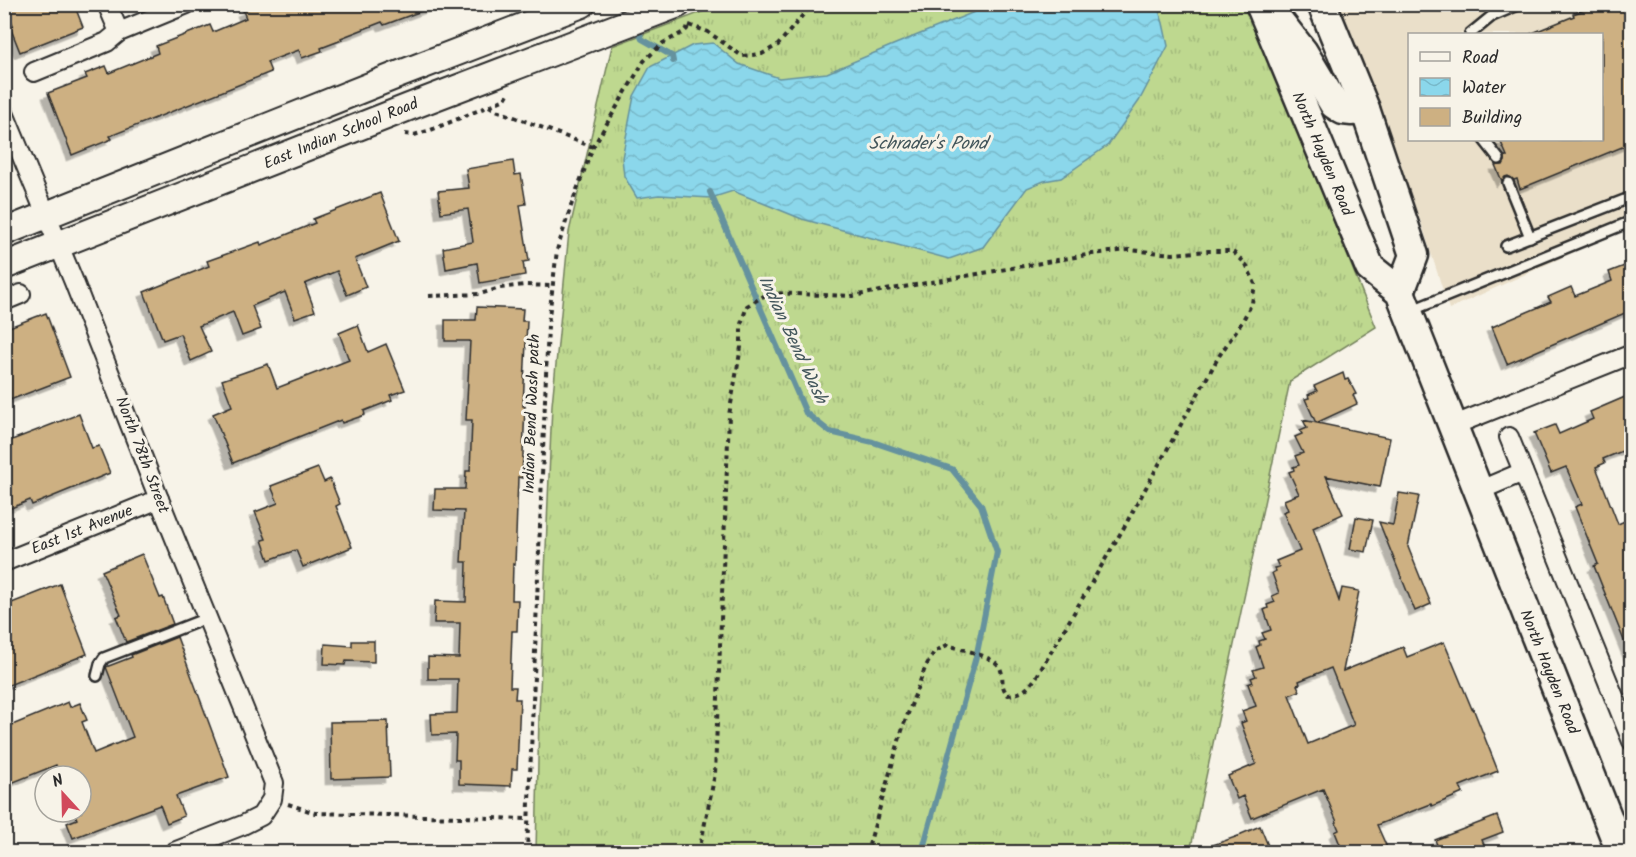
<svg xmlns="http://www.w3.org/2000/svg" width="1636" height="857" viewBox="0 0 1636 857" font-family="Kalam,sans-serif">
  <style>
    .built { fill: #eadfc9; fill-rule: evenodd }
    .grass { fill: url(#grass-tufts); stroke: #74825d; stroke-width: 1.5 }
    .water { fill: url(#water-waves); stroke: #65929e; stroke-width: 1.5 }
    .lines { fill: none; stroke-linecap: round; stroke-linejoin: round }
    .stream { stroke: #65929e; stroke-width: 6 }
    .building { fill: #cdb082; stroke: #2b2b2b; stroke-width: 1.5; fill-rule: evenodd; filter: url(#shadow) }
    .lane-casing { stroke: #2b2b2b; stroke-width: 14 }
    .street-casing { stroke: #2b2b2b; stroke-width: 22 }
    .secondary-casing { stroke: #2b2b2b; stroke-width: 30 }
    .primary-casing { stroke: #2b2b2b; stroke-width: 33 }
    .path { stroke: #2b2b2b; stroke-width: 4; stroke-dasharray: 4.5 4.5; stroke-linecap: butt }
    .lane { stroke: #f7f3e8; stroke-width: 9 }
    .street { stroke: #f7f3e8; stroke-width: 18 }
    .secondary { stroke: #f7f3e8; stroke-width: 26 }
    .primary { stroke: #f7f3e8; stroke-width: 28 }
    .labels { text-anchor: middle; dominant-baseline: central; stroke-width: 6; stroke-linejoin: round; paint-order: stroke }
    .street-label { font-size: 16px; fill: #2b2b2b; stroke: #f7f3e8 }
    .water-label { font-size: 18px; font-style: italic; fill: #43565b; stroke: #f7f3e8 }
  </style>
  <defs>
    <pattern id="grass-tufts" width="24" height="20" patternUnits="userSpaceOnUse" patternTransform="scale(1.5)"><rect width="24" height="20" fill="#bed88f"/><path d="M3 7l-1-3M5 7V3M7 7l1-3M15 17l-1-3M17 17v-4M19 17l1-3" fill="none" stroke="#a3ba7c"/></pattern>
    <pattern id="water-waves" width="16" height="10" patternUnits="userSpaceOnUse" patternTransform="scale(1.5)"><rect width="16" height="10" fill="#8bd7eb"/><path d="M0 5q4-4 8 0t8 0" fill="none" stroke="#78b9ca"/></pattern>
    <filter id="shadow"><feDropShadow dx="-5.5" dy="5.5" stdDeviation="0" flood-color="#0004"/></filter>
  </defs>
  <rect width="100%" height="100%" fill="#f7f3e8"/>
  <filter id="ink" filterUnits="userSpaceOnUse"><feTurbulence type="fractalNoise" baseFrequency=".0167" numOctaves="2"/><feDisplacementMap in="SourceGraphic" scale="12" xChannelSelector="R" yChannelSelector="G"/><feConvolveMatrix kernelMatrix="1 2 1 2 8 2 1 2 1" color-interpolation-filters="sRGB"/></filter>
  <g filter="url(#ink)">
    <!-- built -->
    <path class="built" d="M1340 5H1631V226L1449 309 1424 231ZM1410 34H1602V140H1410Z"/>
    <!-- grass -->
    <polygon class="grass" points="720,5 1245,5 1280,87 1376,327 1290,381 1190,852 536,852 539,716 552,405 569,232 612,46"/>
    <!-- water -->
    <polygon class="water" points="994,4 1157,5 1163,23 1168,46 1139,101 1108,145 1061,178 1044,181 1027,188 983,247 949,259 802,219 733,191 711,198 659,195 637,198 624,176 622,158 634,96 650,67 693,45 713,43 739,64 779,78 827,73 893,45"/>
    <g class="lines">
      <!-- stream -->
      <g class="stream">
        <polyline points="637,27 642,39 672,56 673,61"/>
        <polyline points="710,192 806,413 830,432 873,442 952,469 981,505 997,552 977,653 922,852"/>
      </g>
    </g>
    <!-- building -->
    <g class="building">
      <polygon points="17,4 74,4 83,27 20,52 10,27 13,25 7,9"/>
      <polygon points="260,4 435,4 435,6 384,25 382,22 341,38 342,40 321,48 322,51 302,58 299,50 267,62 271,72 110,136 112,139 72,155 48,93 87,78 85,74 106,66 109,73 158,53 156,46 210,25 213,32 246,18 243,11"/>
      <polygon points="1582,4 1632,4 1632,143 1520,189 1517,179 1514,180 1508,176 1505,177 1502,181 1495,165 1503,165 1505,161 1505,156 1507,156 1500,140 1602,140 1602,34 1530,34 1574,16 1573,14 1584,10"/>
      <polygon points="513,161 515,175 521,174 526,204 520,205 529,261 523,262 525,275 480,283 477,263 446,269 443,248 473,242 468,209 441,213 438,191 469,188 466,169"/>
      <polygon points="380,193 399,241 355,259 366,287 347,295 337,271 305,284 315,311 295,318 285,292 252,306 261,329 242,336 233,312 199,326 211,352 191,361 180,334 163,340 144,292 209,266 207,261 260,242 261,245 315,223 313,219"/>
      <polygon points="1632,263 1632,310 1507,364 1492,327 1551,302 1548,297 1571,287 1575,296 1612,281 1609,272"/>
      <polygon points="477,307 523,309 522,321 527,321 523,406 525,406 522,478 518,477 515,565 513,564 512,600 518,600 517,631 512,631 510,687 516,687 515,699 520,699 517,769 512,769 511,786 459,784 459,760 455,760 456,734 432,735 431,714 457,713 458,679 428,679 428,657 459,658 460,623 434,623 435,601 466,602 467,562 461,562 464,511 434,510 435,489 465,489 466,471 470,471 472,420 466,420 470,341 445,341 445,320 476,320"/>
      <polygon points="46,313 70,377 10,400 4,386 4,329"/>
      <polygon points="358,325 368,352 386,344 405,390 390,395 392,400 364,411 365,415 342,423 341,420 233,463 213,414 232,406 222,380 268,364 277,388 349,360 339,333"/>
      <polygon points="1343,373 1345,380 1348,379 1356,394 1353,395 1357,404 1316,423 1305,399 1309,398 1308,395 1317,391 1314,386"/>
      <polygon points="1632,394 1632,447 1603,459 1605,463 1596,467 1618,524 1627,520 1632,531 1631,658 1594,566 1598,564 1575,507 1582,504 1566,467 1551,473 1534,433 1555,425 1559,434 1593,419 1590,412"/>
      <polygon points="79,414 92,448 99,446 110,473 32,505 30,500 4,511 4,443"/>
      <path d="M1303 420 1390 438 1380 487 1326 476 1343 514 1313 528 1339 601 1342 588 1359 591 1343 671 1403 647 1407 657 1444 642 1472 709 1473 708 1498 771 1460 786 1463 793 1432 806 1431 804 1377 825 1389 852H1343L1335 832 1339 830 1336 823 1337 822 1323 789 1252 818 1243 796 1237 799 1228 776 1256 764 1241 723 1246 721 1242 711 1256 706 1248 684 1253 682 1251 678 1256 676 1253 670 1263 667 1256 647 1260 645 1259 641 1265 639 1262 633 1271 630 1264 610 1268 608 1267 605 1275 602 1272 596 1279 593 1272 573 1276 571 1274 568 1279 567 1276 561 1300 551 1283 512 1288 510 1284 500 1299 494 1289 472 1294 470 1293 467 1299 465 1295 456 1303 453 1295 437 1302 434 1300 431 1307 428ZM1331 668 1354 725 1308 744 1289 695 1300 691 1297 685 1300 684 1299 681Z"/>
      <polygon points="318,468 324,482 330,479 340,504 336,506 352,547 303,567 296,550 269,560 262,540 266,539 255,512 278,503 271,486"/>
      <polygon points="1399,493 1419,496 1408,547 1431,604 1415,611 1379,522 1393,525"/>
      <polygon points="1356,517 1373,520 1366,552 1350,549"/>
      <polygon points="142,554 160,598 163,597 173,624 126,642 116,617 121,615 102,571"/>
      <polygon points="60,584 87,654 4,687 4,606"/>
      <polygon points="177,637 229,777 176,796 184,816 167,823 160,805 73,838 67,823 77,819 74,812 81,812 81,776 60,776 56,765 4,786 5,728 68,702 70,707 80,703 87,720 82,722 94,753 133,737 106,667 132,657 131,655"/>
      <polygon points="352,641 374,641 374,662 346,661 345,665 324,664 325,644 352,646"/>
      <polygon points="388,721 390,777 331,779 330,722"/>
      <polygon points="1497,816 1503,832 1482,840 1487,852 1440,852 1435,840"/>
      <polygon points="1260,826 1269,848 1259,852 1199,852 1199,850 1241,835 1241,834"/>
    </g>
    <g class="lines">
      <!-- lane casing -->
      <g class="lane-casing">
        <g id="lane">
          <polyline points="1470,34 1492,16 1520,4"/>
          <polyline points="1484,140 1499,159"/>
          <polyline points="1508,183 1530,237"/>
          <polyline points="1506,246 1632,197"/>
          <polyline points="1410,311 1632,221"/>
          <polyline points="97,676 100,664 104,658 207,618"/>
        </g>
      </g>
      <!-- street casing -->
      <g class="street-casing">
        <g id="street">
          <polyline points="107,4 119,32"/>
          <polyline points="34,72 107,42 119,32 187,4"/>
          <polyline points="4,113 74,282 159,499 274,783 272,799 261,816 243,825 174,852"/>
          <polyline points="4,301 21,294"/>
          <polyline points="1452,426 1632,354"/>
          <polyline points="1509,437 1632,741"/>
          <polyline points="1478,491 1523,472"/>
          <polyline points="4,562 159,499"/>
        </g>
      </g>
      <!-- secondary casing -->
      <g class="secondary-casing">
        <g id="secondary">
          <polyline points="4,232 395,76 582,4"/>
          <polyline points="4,266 409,107 678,4"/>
        </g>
      </g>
      <!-- primary casing -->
      <g class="primary-casing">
        <g id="primary">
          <polyline points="1260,4 1370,268 1400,292 1621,852"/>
          <polyline points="1322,4 1365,109 1414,255 1400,292"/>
          <polyline points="1274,15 1303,52 1334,104 1343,110 1352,111 1365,109"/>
        </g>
      </g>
      <!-- path -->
      <g class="path">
        <polyline points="689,25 708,32 742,56 762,54 778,45 812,4"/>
        <polyline points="489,106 496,110 593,147"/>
        <polyline points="405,134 414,135 431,130 489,106 505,99 508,94"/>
        <polyline points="429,296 480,294 500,288 524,285 552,286"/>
        <polyline points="288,804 315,813 529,819"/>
        <polyline points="527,852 548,325 557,250 572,203 593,147 644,61 663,43 684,32 687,29 688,24"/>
        <path d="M699 852 715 774 729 415 741 347V324L747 306 769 293 852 296 1092 254 1129 250 1173 254 1208 251H1232L1246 264 1255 284 1252 303 1242 322 1219 356 1123 529 1037 676C1028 689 1024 693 1008 695 999 685 1005 679 1000 668 995 656 960 649 947 645L934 652 925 668 903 727 867 852"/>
      </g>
      <!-- lane -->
      <use href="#lane" class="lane"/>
      <!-- street -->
      <use href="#street" class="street"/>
      <!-- secondary -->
      <use href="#secondary" class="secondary"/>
      <!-- primary -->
      <use href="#primary" class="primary"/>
    </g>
  </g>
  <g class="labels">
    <!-- street labels -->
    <g class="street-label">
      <text transform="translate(341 134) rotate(-22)">East Indian School Road</text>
      <text transform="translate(1322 154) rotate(67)">North Hayden Road</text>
      <text transform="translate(532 414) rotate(-88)">Indian Bend Wash path</text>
      <text transform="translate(142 455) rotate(69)">North 78th Street</text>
      <text transform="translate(82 530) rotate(-22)">East 1st Avenue</text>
      <text transform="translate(1549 672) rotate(68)">North Hayden Road</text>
    </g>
    <!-- water labels -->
    <g class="water-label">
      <text x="928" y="144">Schrader's Pond</text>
      <text transform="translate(792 340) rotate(65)">Indian Bend Wash</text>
    </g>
  </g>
  <!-- margin -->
  <rect width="1636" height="857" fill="none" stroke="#f7f3e8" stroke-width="24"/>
  <rect x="12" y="12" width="1612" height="833" fill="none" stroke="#2b2b2b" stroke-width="2" filter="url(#ink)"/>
  <!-- legend -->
  <rect x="1408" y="33" width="195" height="108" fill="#f7f3e8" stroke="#a5a39c" stroke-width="1.5"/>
  <rect x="1420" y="52" width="30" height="9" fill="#f7f3e8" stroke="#a5a39c" stroke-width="1.5"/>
  <text x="1462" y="63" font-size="18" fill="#2b2b2b">Road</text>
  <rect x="1420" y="78" width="30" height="18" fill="url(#water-waves)" stroke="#a5a39c" stroke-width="1.5"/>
  <text x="1462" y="93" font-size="18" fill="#2b2b2b">Water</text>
  <rect x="1420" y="108" width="30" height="18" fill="#cdb082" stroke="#a5a39c" stroke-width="1.5"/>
  <text x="1462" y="123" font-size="18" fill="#2b2b2b">Building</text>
  <!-- north arrow -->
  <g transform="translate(63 794) rotate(338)"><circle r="28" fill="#f7f3e8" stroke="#a5a39c" stroke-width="1.5"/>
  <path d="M0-4.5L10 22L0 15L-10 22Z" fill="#d1495b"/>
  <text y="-9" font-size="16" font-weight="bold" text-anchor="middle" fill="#2b2b2b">N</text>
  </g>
</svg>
